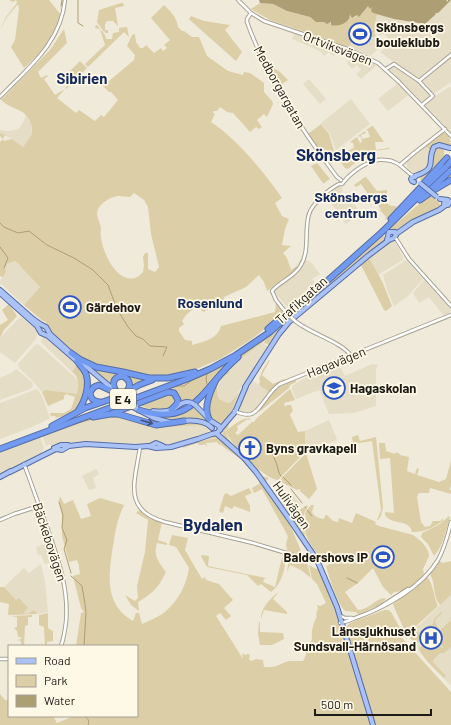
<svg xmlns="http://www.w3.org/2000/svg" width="451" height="725" viewBox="0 0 451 725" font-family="Barlow,sans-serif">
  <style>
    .built { fill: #e5ddc6 }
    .green { fill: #dccea7; fill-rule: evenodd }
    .water { fill: #ae9e74 }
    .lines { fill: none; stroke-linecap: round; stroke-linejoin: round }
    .stream { stroke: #ae9e74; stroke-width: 1 }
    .minor-casing { stroke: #a8a293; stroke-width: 4.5 }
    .major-casing { stroke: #556da4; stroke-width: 6 }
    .highway-casing { stroke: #556da4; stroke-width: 7 }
    .minor { stroke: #fff; stroke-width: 2.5 }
    .major { stroke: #abc2f7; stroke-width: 4 }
    .highway { stroke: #739af1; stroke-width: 5 }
    .minor-bridge-casing { stroke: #a8a293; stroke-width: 4.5; stroke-linecap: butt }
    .major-bridge-casing { stroke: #556da4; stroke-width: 6; stroke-linecap: butt }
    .highway-bridge-casing { stroke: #556da4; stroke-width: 7; stroke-linecap: butt }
    .minor-bridge { stroke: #fff; stroke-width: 2.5 }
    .major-bridge { stroke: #abc2f7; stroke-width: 4 }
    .highway-bridge { stroke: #739af1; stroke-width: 5 }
    .oneway { stroke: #435477 }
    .labels { text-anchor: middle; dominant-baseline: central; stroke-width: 3.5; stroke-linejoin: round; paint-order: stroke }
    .shield { fill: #fef8e7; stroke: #605d53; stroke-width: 1 }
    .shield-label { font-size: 12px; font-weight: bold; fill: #1c1a14 }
    .poi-label { font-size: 13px; font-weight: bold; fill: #1c1a14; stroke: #fef8e7; text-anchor: start }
    .street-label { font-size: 13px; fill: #1c1a14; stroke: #fef8e7 }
    .neighbourhood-label { font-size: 14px; font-weight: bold; fill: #14295f; stroke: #fef8e7 }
    .quarter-label { font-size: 15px; font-weight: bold; fill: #14295f; stroke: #fef8e7 }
    .district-label { font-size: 17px; font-weight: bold; fill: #14295f; stroke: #fef8e7 }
  </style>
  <rect width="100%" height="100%" fill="#f0eada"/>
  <!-- built -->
  <g class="built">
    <polygon points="446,0 451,0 451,53 420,78 416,78 380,52 392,43 382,31 374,30 377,14 395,19 425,24 435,13 448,3"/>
    <polygon points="295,32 340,48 340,50 334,56 329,52 324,56 321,52 311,47 292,39"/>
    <polygon points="376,36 383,45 370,56 349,47 350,44"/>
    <polygon points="344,50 359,55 377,65 361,79 356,74 361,70 357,65 352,69 347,63 351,58"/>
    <polygon points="451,57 451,82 435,93 433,93 423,81"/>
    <polygon points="394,65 417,81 430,94 429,97 422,102 389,69"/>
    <polygon points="309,79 326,99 320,104 303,84"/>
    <polygon points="398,83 410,94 388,111 378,99"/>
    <polygon points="449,87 451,87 451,132 424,104"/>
    <polygon points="351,99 370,124 336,150 330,134 321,123"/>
    <polygon points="26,114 31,121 32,134 23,147 12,139 0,133 0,130 9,131 19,129 24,121"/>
    <polygon points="425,146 431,150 430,165 423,171 413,173 407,167 406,162"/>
    <polygon points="338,186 341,186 343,191 338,195 342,200 348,196 361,213 346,224 326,196"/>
    <polygon points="391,240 394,240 404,259 378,275 369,258"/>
    <polygon points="306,260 311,262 320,274 312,279 315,283 307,289 307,290 288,308 275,293 275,291 296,274"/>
    <polygon points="406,260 423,279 407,297 394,306 387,289 383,275"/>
    <polygon points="15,261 20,265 40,287 24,305 0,283 0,281 6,272 5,267 7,264"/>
    <polygon points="424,280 451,310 451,312 444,316 429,297 419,303 413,293"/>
    <polygon points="21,317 38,331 36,339 15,363 0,352 0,338 18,319"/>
    <polygon points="44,337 77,364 72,372 41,342 41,340"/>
    <polygon points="262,343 269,347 245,384 244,383 230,403 225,402 219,399 217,391 220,379 224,375 228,374 227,369 237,361"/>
    <polygon points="38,344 78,380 77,394 46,390 42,392 31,379 19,368 18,364 35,345"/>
    <polygon points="372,364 378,365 376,369 376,406 354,413 329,414 319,390 296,399 292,390 292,386 303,379 340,367 345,376"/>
    <polygon points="16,369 32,382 33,386 30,389 0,400 0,378 11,373"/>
    <polygon points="252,380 269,392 252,412 242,412 239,411 241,403"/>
    <polygon points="37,389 42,396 50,418 32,427 0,439 0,403"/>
    <polygon points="106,418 127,419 141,425 197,425 210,428 210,429 207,433 195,437 174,443 162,445 106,442 75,442 62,443 51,448 50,444 46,446 43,437 87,421"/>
    <polygon points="329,420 337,439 335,441 309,451 305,443 305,431"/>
    <polygon points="40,437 44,448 40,454 0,475 0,453"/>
    <polygon points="96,469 99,474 93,478 96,488 89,490 82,476"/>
    <polygon points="289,492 290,495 292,494 301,505 289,513 278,497"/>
    <polygon points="51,542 56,559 56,561 45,564 41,555 38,555 36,547"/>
    <polygon points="41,564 45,582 48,612 37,614 36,612 25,614 14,602 16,600 4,587 24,568 29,573"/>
    <polygon points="451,595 451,686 419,651 404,629 414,627 419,625"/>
  </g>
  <!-- green -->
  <g class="green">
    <path d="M9 0H49L60 14C57 38 40 53 24 68L11 47 15 40 19 9 18 4 7 17 0 30 6 17 17 3 16 0 13 2Z"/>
    <polygon points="121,3 123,3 124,6 115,8 118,26 113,21 107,21 105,24 105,30 108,30 108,33 105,33 105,31 104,32 97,22 99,10"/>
    <polygon points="260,3 273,4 287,11 310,17 316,22 330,22 331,25 350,14 354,18 357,15 361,15 367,6 372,7 373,13 377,14 374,29 382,31 384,34 379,35 379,33 374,32 376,36 351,43 349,47 270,20 251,9"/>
    <path d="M164 5C170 11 177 17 178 27L182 31H184L192 37H199L207 56 228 71 243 75 244 72 250 73 264 83V92L272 101 273 104 267 117 264 114 257 120 262 127 259 129 256 127 250 132 233 113 227 112 220 107 217 111H214L213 113 215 114 211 122C238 140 263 171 282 198L275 203 282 216 289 219 285 229 282 245 291 246 283 253 287 258 291 270 298 265 301 259 302 261 296 270 267 291 264 282 259 275 246 287 224 297 225 302 218 305 203 312 198 305 186 315 182 321 184 324 179 328V331L185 340 192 341V345C203 342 218 339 221 326L275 312 276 303 284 313 252 339 220 359 194 370 183 373 155 378 102 368 82 359 51 333 46 322 43 321 24 305 40 287 20 266V265L15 261 7 264 5 268 6 272 3 277 0 276V142L3 139 0 136V133L5 135 3 139 4 141 12 139 23 147 32 134C32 130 32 125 30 121 26 109 10 109 1 100L50 50 64 29 67 43 38 72 41 78 47 75 48 76 44 79 55 95 63 90H64L57 98 76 113 79 110 95 121 101 115 104 117 118 100 111 92H109L103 86 134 60 135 55 127 46 132 35 135 34 136 42 140 48H143L146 45 154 53 161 48 163 51 167 48 164 45 170 40 151 18ZM134 193 144 200 148 207 151 234 159 267 155 272 148 269V253H145L143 257 144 266 143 272C141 274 138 277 135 278 116 283 102 251 101 237 100 234 101 231 101 228 100 222 97 218 97 213 98 204 110 197 118 196 122 196 126 197 130 197Z"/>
    <polygon points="191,16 204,21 230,25 225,30 242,52 236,61 191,21 189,19"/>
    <polygon points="96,25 97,25 105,35 106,39 112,39 113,33 119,32 119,28 127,27 129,37 124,32 88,67 85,64 105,45 100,29 95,28"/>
    <polygon points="80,61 87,68 66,89 65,88 71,82 67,74"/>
    <polygon points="267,64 280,72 288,80 279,86"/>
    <polygon points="321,124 329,134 334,151 325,158 308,134"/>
    <polygon points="372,126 373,126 384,142 375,142 376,150 388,148 388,147 390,149 365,152 355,160 356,162 348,169 345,168 334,154 341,149 343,151 338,153 339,156 346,154 345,149 342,148 344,146 347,151 354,148 353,143 350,142 357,137 360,143 362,142 361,137 358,136 365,131 366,133 361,135 362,139 370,137 368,131 366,130"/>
    <path d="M442 133H444C449 135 451 140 451 145L449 146 444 145 431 150 425 146Z"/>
    <path d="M437 147H443C449 162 432 172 422 181L420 179V176L431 168 434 150Z"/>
    <polygon points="317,163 330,179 323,184 323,182 322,182 311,166"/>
    <path d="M365 177H366L377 191 387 190V193L384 195 381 193 373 195H383C386 201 387 207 396 206L397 208 385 220V219L386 217 380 210 381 208 379 209V208H380L373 199 374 198 372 196 370 197 361 184 356 187 354 185Z"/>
    <polygon points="431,194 440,204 441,206 439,208 400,227 396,230 386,232"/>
    <path d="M383 235 386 239 385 241 293 317 270 344 268 345 266 343 264 344 265 341 237 361 227 370 229 372 228 374 222 376C216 383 216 391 219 399L225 402 230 403 243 387C241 389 239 392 238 395 233 405 231 420 219 424L212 421 207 411 208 404 216 382 236 359 273 332Z"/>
    <polygon points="369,258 382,281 392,306 386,311 384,310 361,265"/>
    <polygon points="9,304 17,316 4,330 0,338 0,325 8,320 2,310"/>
    <polygon points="233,359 193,402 178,403 174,392 110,412 93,416"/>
    <polygon points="269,360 270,360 262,375 273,384 284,379 287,380 276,385 269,392 259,385 260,381 259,379 263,369"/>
    <polygon points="84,363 149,380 131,387 122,375 112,387"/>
    <path d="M77 364C79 368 83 371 84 375 88 385 84 405 75 411 70 415 62 416 56 418L55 416H51L50 413H64L71 409 75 397 66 394 64 396V399L48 406 42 392 46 390 77 394C78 385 80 377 72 372Z"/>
    <path d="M296 380V382L290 385 289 388 259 412H257L262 408V405C274 393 279 384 296 380Z"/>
    <path d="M290 389 295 400 284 403 285 407 287 405H291L293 411 291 413 290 415 298 432 305 431V443L309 451 303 454 278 480C264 479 231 445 226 432L228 438 233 445 245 457 262 476 269 478 265 482C255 471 225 444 222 431L229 422 228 428 223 433C229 429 240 418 250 418V420L248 419 237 426 238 430 235 433 238 435 252 422H254L256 419Z"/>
    <path d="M170 393 175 397 176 403C164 414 151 411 137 404Z"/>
    <path d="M193 405 213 424 212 425 208 423 168 421 151 415C170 418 178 414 193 405Z"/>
    <path d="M118 416C126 418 134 421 142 423 164 426 190 415 210 428L197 425 156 428 141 425 127 419 106 418 87 421 43 437 41 435 94 417Z"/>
    <path d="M211 435 218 436C229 447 242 457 253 470V472C245 459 231 454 220 444L219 445 217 442 206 443 207 448 204 443V445H199L198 443 183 448V447L199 441 216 438 219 437 201 440Z"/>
    <polygon points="358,435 360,441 376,437 383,507 381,516 378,520 377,520 381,510 372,441 353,444 352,437"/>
    <path d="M379 443H385L386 451 395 454 396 452 400 454V455L409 457 407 471 415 474 417 468 419 469 417 475 439 482 446 479 451 461V486L449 490H451V494L430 488 429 493H419L417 497 421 522 425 527 430 526 433 521H441L443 518V521C434 527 422 533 412 532 409 518 392 526 385 515V512L394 513 390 458 380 459Z"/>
    <polygon points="306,453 317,489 309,499 300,491 300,489 297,490 279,481"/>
    <polygon points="260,480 289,522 303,556 287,551 286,544 288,536 262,489 254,493 252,488 259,484"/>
    <polygon points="249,488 252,493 245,496 250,506 250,512 234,506 232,509 225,506 223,513 219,511 224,495 226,493 231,496"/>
    <path d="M60 496 64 504 73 500 81 519 91 516 87 504 100 498 124 505C116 522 115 534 112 552 108 579 106 606 133 621L136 613H139L142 624C150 620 158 617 165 612 178 601 187 584 189 568L176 547 169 545 172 535 188 538 185 550 202 579 205 577 206 580 219 584 233 600 224 608 231 616 226 620 220 613 216 616 243 659 242 653 245 655 248 654 250 655 249 659 251 661 256 659 263 660 264 667C279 668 279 663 290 661 294 661 299 661 303 661 308 654 306 646 312 640 311 631 313 624 317 616L316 615 318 608 317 605 320 606 326 603 317 584 312 579 309 565 316 569 318 568 319 571 322 575 332 601 371 725H0V694L5 700H9V716H53L57 723 74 716 78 717 80 716H137V646H76L81 613 84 612 81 608 73 576 80 574 79 566 77 560 69 562 62 536V515L59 500Z"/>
    <path d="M307 505 308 506C301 515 304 527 305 537L292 518 293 515Z"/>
    <path d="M311 505H314L312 512C313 516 320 519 324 519L326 514 333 521 338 522 339 518 352 523 356 513 376 522 375 524 379 526 413 535 422 542 427 549V551L428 550 429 556 423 569 424 574C415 585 408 591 394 592L391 595 383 587 373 568 358 583 345 592 358 610C369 610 374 599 385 598V600L380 605 360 614H358L356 612 345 611C337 603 329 577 326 566L334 562H339L341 552 334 560 324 561 321 559C316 552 309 543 306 535 304 527 307 520 305 513Z"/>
    <path d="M139 510 149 518 162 522 158 540 167 543V545L157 543C153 556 159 562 166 572 159 587 152 594 138 602L139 611 131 605 125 595 135 601 138 598 137 586 145 552 148 520 136 513Z"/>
    <path d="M449 516 450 518C445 531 444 545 434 556L428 544 421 537 422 533 440 524Z"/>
    <path d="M283 553 286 556C285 569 282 584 271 592L261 584 258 586 247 575 207 567 201 556 202 555 209 556 208 566 266 578 264 579 263 582 275 587Z"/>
    <polygon points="291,557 301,559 307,563 311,578 301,570 290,565 287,572 289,559"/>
    <path d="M439 561 443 563 451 561V595L440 605C432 595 436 584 430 574Z"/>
    <path d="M427 577C434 585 433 596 438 606L416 626 404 629 394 607 393 604Z"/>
    <polygon points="0,587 4,587 16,600 19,598 28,608 24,612 25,614 30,613 32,611 35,611 37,614 8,615 9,604 0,602"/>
    <path d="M277 593H278L273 599 287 612V614L264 610 261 619C260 609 270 599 277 593Z"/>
    <polygon points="384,610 388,610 391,612 403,633 403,636 402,638 451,692 451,725 375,725 347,634 347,626 350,623"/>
    <polygon points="441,612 442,613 435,620 438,629 418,643 414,643 407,633 407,631 415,629 419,633 427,626 433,624 434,619"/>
    <polygon points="48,613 48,628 49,629 53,631 53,641 47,642 47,646 45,646 44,627 39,625 39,615"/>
    <polygon points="32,615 32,617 28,617 28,625 25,626 24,646 21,646 21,641 17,640 21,639 21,637 18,637 17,631 14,628 17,627 17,617 11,616"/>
    <path d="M451 620V647L444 653H440L433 660V662L446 676 444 678C437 671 421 657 419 648L432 639 442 648 443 647 434 636Z"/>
    <polygon points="259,622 260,622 260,632 283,633 284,639 272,645 260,645 258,634"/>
  </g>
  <!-- water -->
  <path class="water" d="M259 0H446L448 2V0H451L438 13H435L436 14 425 24 394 19 373 13 371 11 372 7 370 9 368 6 359 17 357 15 352 18 350 14C350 23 339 27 331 25V22L327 24 324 22H316L310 17 287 11 273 4 260 3Z"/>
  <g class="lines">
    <!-- stream -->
    <g class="stream">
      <polyline points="78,0 78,23 83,26"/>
      <polyline points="61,6 62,0"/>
      <polyline points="0,223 4,227 18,233 29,231 47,245 74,258 93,270 108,285 117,309 128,327 136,336 143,339 150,346 167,347 163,356"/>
      <polyline points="0,247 8,258 4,268"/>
      <polyline points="207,374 206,379 207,384"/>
      <polyline points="176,386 184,386 191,381 225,365"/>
      <polyline points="74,424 92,419"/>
      <path d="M268 448C274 455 277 464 279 473L281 476"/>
      <polyline points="283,477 291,485"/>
      <polyline points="291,489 302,503"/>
      <polyline points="59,502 63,515 62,528 67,540 64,549 71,573"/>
      <polyline points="305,507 306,508"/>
      <polyline points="307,510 312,516"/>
      <polyline points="71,576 82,586 85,604"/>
      <polyline points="347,578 357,583"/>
      <polyline points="85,605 86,612"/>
      <polyline points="84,646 86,613"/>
      <path d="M84 716C88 719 90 720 88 725"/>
    </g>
    <!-- minor casing -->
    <g class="minor-casing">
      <g id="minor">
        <polyline points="238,0 251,13 264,21 350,50 378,63 399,82 451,136"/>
        <path d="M251 13 247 19V22C267 78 301 129 337 177L341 180"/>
        <polyline points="386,69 394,64 419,81 433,96 422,105"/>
        <polyline points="419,81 451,55"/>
        <path d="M0 97C28 68 61 43 65 0"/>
        <polyline points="400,165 414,153 445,129"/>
        <polyline points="395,237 409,259 451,306"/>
        <path d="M283 309 276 300 272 291C280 281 295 277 301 265 310 250 304 230 309 214 312 204 329 189 339 184 340 184 341 184 342 184 343 183 346 179 348 177 358 168 371 158 385 160 398 160 404 170 413 176"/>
        <path d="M294 320C308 333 343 342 351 356"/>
        <path d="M234 411C239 413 246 416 251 414 260 412 269 390 280 384L451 315"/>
        <path d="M140 447C135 482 122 510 165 522L253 543 306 559 315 558"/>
        <path d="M24 464C32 485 39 506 47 527 58 559 69 588 66 622 65 630 64 638 61 646"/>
        <polyline points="0,520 14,514 39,506"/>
        <polyline points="377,609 408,589"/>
        <polyline points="341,616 345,618 352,618"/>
        <path d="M340 623C347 622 352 619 358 617 386 607 422 587 438 560 444 549 448 535 451 522"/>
        <polyline points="0,659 9,659"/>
      </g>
    </g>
    <!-- major casing -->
    <g class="major-casing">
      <g id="major">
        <path d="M415 176C439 168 426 162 434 147L439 145 450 148"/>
        <polyline points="414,182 412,181 411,179 412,177 415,177"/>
        <polyline points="440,199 448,200 450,202 448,205 444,204 445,200"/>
        <polyline points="396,234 413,222 439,210 446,205"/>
        <polyline points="387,240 389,232 395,232"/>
        <polyline points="0,290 33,319 40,324 46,327 50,334 73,355"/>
        <polyline points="0,293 37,326 41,333 48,336 78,362"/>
        <polyline points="80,361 114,390"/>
        <polyline points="245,387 279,334 289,322 369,255 389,240 394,238 396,235 394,232"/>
        <polyline points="195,405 211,421 219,426 220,430"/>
        <polyline points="133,407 154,418 169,422"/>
        <path d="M153 411C160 412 167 412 173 409 180 405 183 400 192 403"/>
        <path d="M182 421C192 420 205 420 212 428"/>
        <polyline points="216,433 244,458 256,472 292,523 317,560 337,607 373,725"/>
        <polyline points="150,446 156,443 163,446"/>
        <polyline points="54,448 61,445 68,445"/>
        <polyline points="10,472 56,449 62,450 69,446 86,444 136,447 148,446 156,448 171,447 198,439 212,434 217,433 235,412 246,386"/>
        <polyline points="0,477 11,471"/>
      </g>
    </g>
    <!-- highway casing -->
    <g class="highway-casing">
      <g id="highway">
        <polyline points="423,184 447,158"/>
        <polyline points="426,186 446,167"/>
        <polyline points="430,190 451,170"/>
        <polyline points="434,190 451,180"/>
        <polyline points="420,200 430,193"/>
        <polyline points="391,219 422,186"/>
        <polyline points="383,231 426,189"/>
        <polyline points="268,329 283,316"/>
        <polyline points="71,353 81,360 96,367 123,372 149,378 168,378 195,372"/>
        <path d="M77 361C80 365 84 369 86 374 90 386 85 401 78 411"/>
        <path d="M117 392C111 385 113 377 122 376 130 379 132 386 126 392"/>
        <path d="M100 402C94 402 90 398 90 392L94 387 99 385 110 390"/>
        <path d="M139 410C195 428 202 387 238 357"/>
        <polyline points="113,413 168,392 174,393 178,400 177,404 171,410"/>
        <polyline points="93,417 110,414 118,414 156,425 184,421"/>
        <path d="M209 419C203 408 210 392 215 382"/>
        <polyline points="52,426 85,408 120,396 139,385 152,380"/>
        <polyline points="0,449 187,379 210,369 236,355 270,332 382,232"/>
      </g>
    </g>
    <!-- minor -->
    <use href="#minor" class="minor"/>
    <!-- major -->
    <use href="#major" class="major"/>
    <!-- highway -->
    <use href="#highway" class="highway"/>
    <!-- minor-bridge casing -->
    <g class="minor-bridge-casing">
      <polyline id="minor-bridge" points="283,309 294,320"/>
    </g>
    <!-- major-bridge casing -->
    <g class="major-bridge-casing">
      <g id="major-bridge">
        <polyline points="420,183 437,197"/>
        <polyline points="120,395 136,406"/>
        <polyline points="192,403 195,405"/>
      </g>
    </g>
    <!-- highway-bridge casing -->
    <g class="highway-bridge-casing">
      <g id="highway-bridge">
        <polyline points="446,167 451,161"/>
        <polyline points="117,392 122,396"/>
      </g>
    </g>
    <!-- minor-bridge -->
    <use href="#minor-bridge" class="minor-bridge"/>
    <!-- major-bridge -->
    <use href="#major-bridge" class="major-bridge"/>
    <!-- highway-bridge -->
    <use href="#highway-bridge" class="highway-bridge"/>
  </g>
  <!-- one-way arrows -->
  <defs><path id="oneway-shaft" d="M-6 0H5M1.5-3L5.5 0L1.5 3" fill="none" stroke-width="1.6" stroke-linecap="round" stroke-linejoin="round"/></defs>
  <use class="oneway" href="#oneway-shaft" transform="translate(147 422) rotate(16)"/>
  <!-- icons -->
  <defs>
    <g id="stadium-ring" transform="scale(1.15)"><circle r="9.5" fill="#fef8e7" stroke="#2b55c4" stroke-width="1.5"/><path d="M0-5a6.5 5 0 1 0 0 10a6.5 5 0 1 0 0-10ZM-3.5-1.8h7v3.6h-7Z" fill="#2b55c4"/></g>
    <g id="school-ring" transform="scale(1.15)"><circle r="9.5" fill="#fef8e7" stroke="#2b55c4" stroke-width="1.5"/><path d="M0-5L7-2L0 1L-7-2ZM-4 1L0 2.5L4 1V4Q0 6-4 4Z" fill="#2b55c4"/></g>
    <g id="church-ring" transform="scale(1.15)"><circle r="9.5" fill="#fef8e7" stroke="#2b55c4" stroke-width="1.5"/><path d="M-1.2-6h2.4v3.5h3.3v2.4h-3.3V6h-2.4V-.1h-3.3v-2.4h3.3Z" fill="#2b55c4"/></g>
    <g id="hospital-ring" transform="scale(1.15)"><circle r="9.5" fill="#fef8e7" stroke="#2b55c4" stroke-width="1.5"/><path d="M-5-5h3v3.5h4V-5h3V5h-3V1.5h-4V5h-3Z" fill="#2b55c4"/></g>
  </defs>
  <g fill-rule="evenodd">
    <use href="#stadium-ring" x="360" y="34"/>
    <use href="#stadium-ring" x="70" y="307"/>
    <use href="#school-ring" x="334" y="388"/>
    <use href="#church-ring" x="250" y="448"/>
    <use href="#stadium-ring" x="383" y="557"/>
    <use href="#hospital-ring" x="431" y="638"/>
  </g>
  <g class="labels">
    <!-- shield labels -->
    <rect class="shield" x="110" y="389" width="26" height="20" rx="3"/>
    <g class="shield-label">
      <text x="123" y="399">E 4</text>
    </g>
    <!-- poi labels -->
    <g class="poi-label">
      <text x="376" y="27">Skönsbergs<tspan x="376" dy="15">bouleklubb</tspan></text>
      <text x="86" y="307">Gärdehov</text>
      <text x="350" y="388">Hagaskolan</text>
      <text x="266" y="448">Byns gravkapell</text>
      <text x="368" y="557" text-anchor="end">Baldershovs IP</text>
      <text x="416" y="631" text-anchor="end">Länssjukhuset<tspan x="416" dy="15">Sundsvall-Härnösand</tspan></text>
    </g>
    <!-- street labels -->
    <g class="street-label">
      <text transform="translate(338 48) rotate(21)">Ortviksvägen</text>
      <text transform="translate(280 87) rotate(61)">Medborgargatan</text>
      <text transform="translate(301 300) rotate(-42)">Trafikgatan</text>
      <text transform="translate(336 362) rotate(-22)">Hagavägen</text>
      <text transform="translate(292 505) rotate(55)">Hulivägen</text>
      <text transform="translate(50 542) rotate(72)">Bäckebovägen</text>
    </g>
    <!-- neighbourhood labels -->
    <g class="neighbourhood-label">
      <text x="351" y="196">Skönsbergs<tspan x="351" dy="16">centrum</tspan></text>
      <text x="210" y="302">Rosenlund</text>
    </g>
    <!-- quarter labels -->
    <g class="quarter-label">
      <text x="82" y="78">Sibirien</text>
    </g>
    <!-- district labels -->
    <g class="district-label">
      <text x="336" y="154">Skönsberg</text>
      <text x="213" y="524">Bydalen</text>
    </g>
  </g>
  <!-- legend -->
  <rect x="8" y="645" width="130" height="72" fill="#fef8e7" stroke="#a49f93"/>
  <rect x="16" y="658" width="20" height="6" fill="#abc2f7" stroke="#a49f93"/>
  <text x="44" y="665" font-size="12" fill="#1c1a14">Road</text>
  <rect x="16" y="675" width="20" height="12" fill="#dccea7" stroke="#a49f93"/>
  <text x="44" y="685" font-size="12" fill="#1c1a14">Park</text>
  <rect x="16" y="695" width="20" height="12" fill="#ae9e74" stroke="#a49f93"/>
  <text x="44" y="705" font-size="12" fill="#1c1a14">Water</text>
  <!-- scale -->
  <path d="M315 709v6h116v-6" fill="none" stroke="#1c1a14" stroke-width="2"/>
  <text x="321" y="709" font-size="12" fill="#1c1a14" stroke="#fef8e7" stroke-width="3" paint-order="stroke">500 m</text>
</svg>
